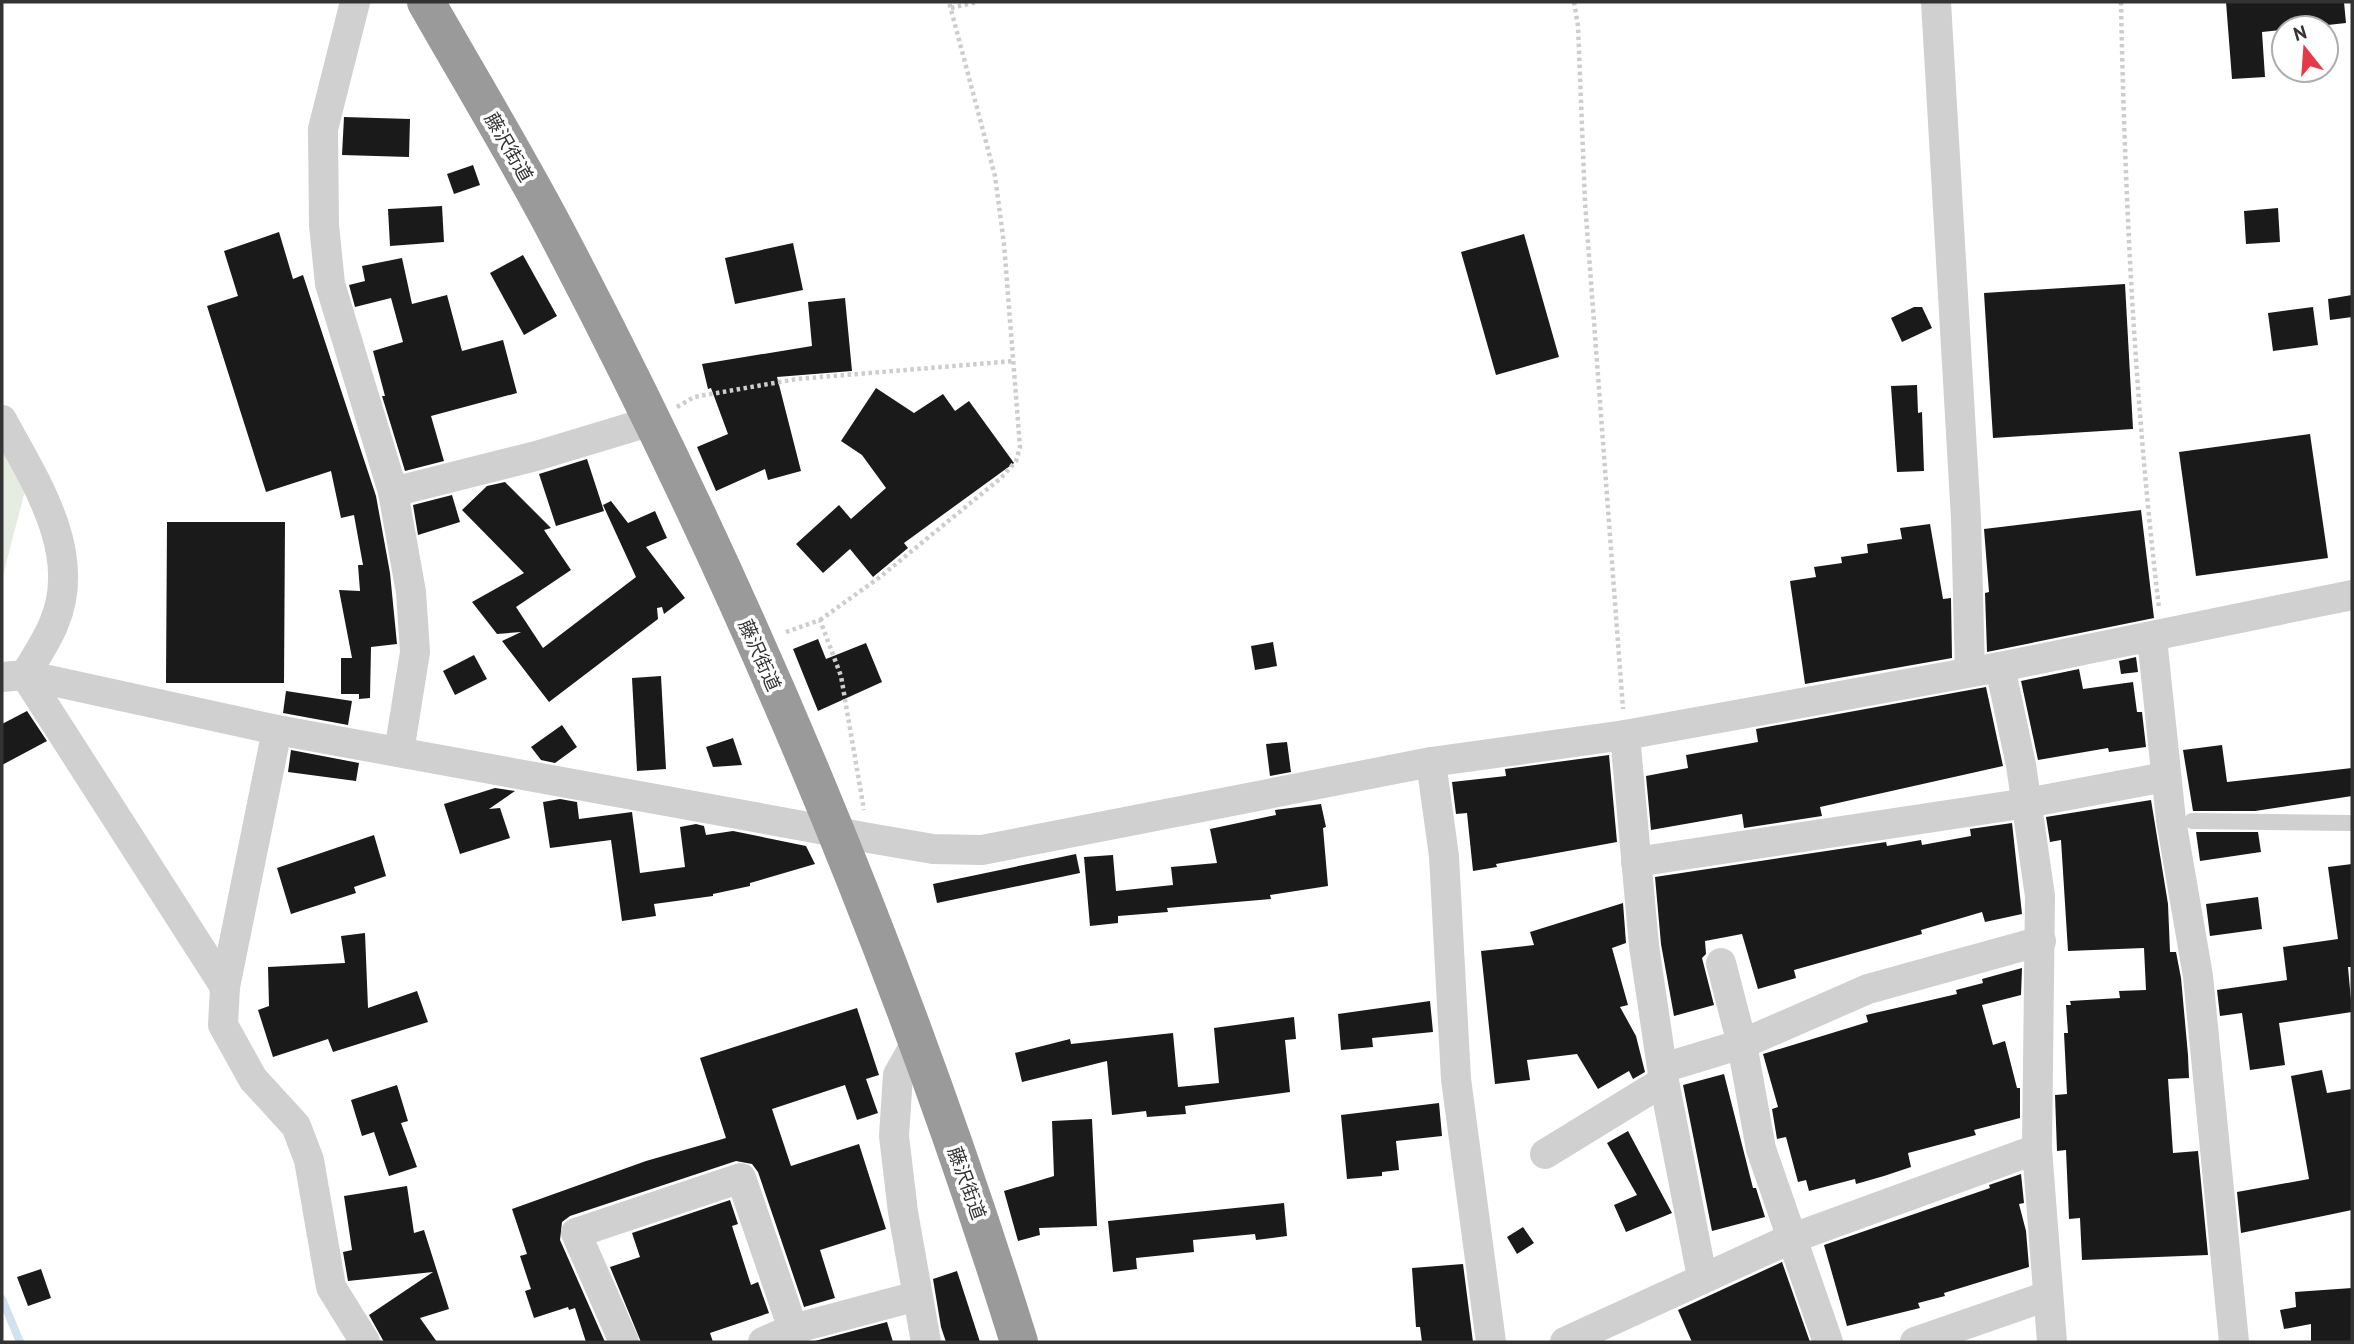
<svg xmlns="http://www.w3.org/2000/svg" width="2354" height="1344" viewBox="0 0 2354 1344" font-family="'PT Sans','Noto Sans JP',sans-serif">
  <style>
    .green { fill: #e6ecdf }
    .lines { fill: none; stroke-linecap: round; stroke-linejoin: round }
    .stream { stroke: #cfe2ee; stroke-width: 8 }
    .building { fill: #1a1a1a }
    .path { stroke: #cdcdcd; stroke-width: 4.5; stroke-dasharray: 3.5 3.5; stroke-linecap: butt }
    .lane { stroke: #d0d0d0; stroke-width: 16 }
    .street { stroke: #d0d0d0; stroke-width: 30 }
    .highway { stroke: #9a9a9a; stroke-width: 38 }
    .labels { text-anchor: middle; dominant-baseline: central; stroke-width: 7; stroke-linejoin: round; paint-order: stroke }
    .street-label { font-size: 19px; fill: #333; stroke: #fff }
  </style>
  <rect width="100%" height="100%" fill="#fff"/>
  <!-- green -->
  <polygon class="green" points="2,408 26,487 2,579"/>
  <g class="lines">
    <!-- stream -->
    <polyline class="stream" points="2,1299 20,1342"/>
  </g>
  <!-- building -->
  <g class="building">
    <polygon points="2226,2 2344,2 2346,23 2262,32 2265,77 2232,79"/>
    <polygon points="344,117 410,119 409,157 342,155"/>
    <polygon points="473,165 480,185 454,194 447,174"/>
    <polygon points="442,206 444,242 390,246 388,209"/>
    <polygon points="2278,208 2280,242 2246,244 2244,211"/>
    <polygon points="279,232 293,279 303,275 376,496 390,573 397,644 371,647 370,698 359,699 359,694 341,694 341,658 352,658 339,590 360,591 358,565 363,565 354,515 341,518 331,471 266,492 207,306 238,296 224,251"/>
    <polygon points="1524,234 1559,357 1496,375 1461,252"/>
    <polygon points="793,243 803,290 735,304 725,258"/>
    <polygon points="523,255 557,316 524,335 490,273"/>
    <polygon points="402,258 412,304 447,295 462,351 503,340 517,393 431,416 444,461 405,471 382,396 385,396 373,351 403,342 391,298 355,307 349,285 365,281 362,266"/>
    <polygon points="2125,284 2133,429 1993,438 1984,293"/>
    <polygon points="2352,295 2352,317 2330,320 2328,299"/>
    <polygon points="845,298 852,371 777,377 801,471 768,480 765,469 716,491 697,447 728,434 711,388 708,389 702,364 812,346 808,302"/>
    <polygon points="1914,307 1922,307 1932,328 1902,342 1891,318"/>
    <polygon points="2313,307 2318,345 2273,351 2268,313"/>
    <polygon points="1917,385 1918,413 1922,412 1924,471 1897,472 1891,386"/>
    <polygon points="876,388 914,413 943,394 955,411 969,401 1014,463 904,543 908,548 873,577 850,549 823,573 796,544 839,505 851,519 886,488 862,455 841,441"/>
    <polygon points="2310,434 2328,558 2196,576 2179,452"/>
    <polygon points="587,459 604,511 556,526 539,474"/>
    <polygon points="505,482 551,528 544,530 571,570 516,607 543,648 636,577 603,505 611,501 628,523 655,511 667,538 646,547 685,598 664,614 662,607 657,608 658,619 549,702 502,641 521,632 497,634 472,602 524,573 462,510 487,486"/>
    <polygon points="452,495 460,522 418,535 413,505"/>
    <polygon points="2141,510 2154,618 1987,652 1985,593 1989,592 1984,529"/>
    <polygon points="167,522 285,522 284,683 166,683"/>
    <polygon points="1930,524 1943,599 1951,598 1952,658 1805,684 1790,581 1816,577 1814,567 1842,563 1841,557 1868,553 1867,544 1902,539 1900,528"/>
    <polygon points="818,639 826,659 866,643 882,682 818,711 793,649"/>
    <polygon points="1273,642 1277,666 1255,670 1251,646"/>
    <polygon points="474,655 487,679 455,695 443,671"/>
    <polygon points="2136,657 2138,672 2121,674 2119,661"/>
    <polygon points="2079,669 2083,689 2133,682 2137,712 2142,712 2146,747 2109,752 2108,748 2038,760 2021,681"/>
    <polygon points="661,676 666,769 637,771 632,678"/>
    <polygon points="1986,687 2003,766 1820,807 1822,816 1744,828 1742,814 1651,830 1646,776 1688,768 1686,755 1758,742 1756,729"/>
    <polygon points="286,691 352,701 348,725 283,713"/>
    <polygon points="27,711 47,741 2,765 2,724"/>
    <polygon points="562,725 577,747 555,763 541,760 531,747"/>
    <polygon points="733,738 742,765 713,767 706,747"/>
    <polygon points="1287,742 1291,772 1270,776 1266,744"/>
    <polygon points="2222,745 2227,782 2352,768 2352,796 2255,811 2193,811 2183,750"/>
    <polygon points="291,750 359,763 356,781 288,772"/>
    <polygon points="1609,755 1617,842 1496,864 1497,867 1473,871 1467,813 1456,814 1452,782 1506,776 1505,769"/>
    <polygon points="495,788 515,791 489,809 500,808 510,838 460,854 444,804"/>
    <polygon points="560,799 577,802 579,819 632,812 640,873 685,867 680,827 696,824 704,826 706,835 733,831 806,846 815,864 750,883 750,886 713,894 713,896 654,904 656,916 622,921 611,840 550,848 543,802"/>
    <polygon points="2151,800 2168,904 2170,952 2176,952 2181,978 2188,1055 2189,1078 2168,1079 2173,1153 2198,1151 2208,1255 2082,1260 2080,1218 2069,1219 2066,1150 2057,1151 2055,1095 2067,1094 2064,1033 2068,1033 2066,1005 2071,1005 2070,1001 2120,998 2119,991 2146,990 2144,948 2068,951 2061,840 2050,842 2046,817"/>
    <polygon points="1321,804 1326,827 1323,828 1328,886 1270,895 1271,899 1167,908 1168,912 1118,916 1118,923 1090,926 1084,857 1113,855 1116,891 1173,885 1171,867 1217,863 1210,829 1276,815 1275,810"/>
    <polygon points="2012,823 2022,914 1985,922 1982,912 1921,930 1922,934 1794,970 1796,978 1758,989 1742,934 1705,941 1706,954 1702,958 1714,1005 1674,1016 1661,944 1655,877 1886,842 1887,846 1921,840 1922,845 1971,836 1970,829"/>
    <polygon points="2196,832 2258,832 2261,852 2200,861"/>
    <polygon points="374,835 386,876 354,887 356,893 291,914 277,868"/>
    <polygon points="1076,854 1080,873 937,903 933,884"/>
    <polygon points="2352,864 2352,967 2348,967 2352,1012 2279,1023 2285,1065 2250,1070 2242,1013 2220,1016 2217,990 2287,980 2283,947 2338,939 2328,867"/>
    <polygon points="2258,897 2262,929 2210,936 2206,904"/>
    <polygon points="1623,903 1626,943 1612,948 1628,1005 1620,1007 1636,1036 1645,1072 1633,1079 1629,1071 1598,1089 1577,1054 1527,1060 1530,1080 1495,1084 1481,951 1534,945 1530,932"/>
    <polygon points="365,933 368,1008 417,991 428,1022 333,1052 328,1039 273,1057 258,1010 269,1006 268,967 345,963 341,936"/>
    <polygon points="2022,968 2021,995 1982,1005 1993,1045 2005,1041 2017,1088 2020,1088 2020,1118 1974,1130 1976,1135 1908,1153 1911,1167 1884,1176 1856,1184 1855,1179 1809,1191 1806,1180 1798,1182 1786,1137 1777,1139 1772,1109 1778,1107 1763,1054 1868,1022 1866,1015 1957,994 1956,990 1983,983 1982,979"/>
    <polygon points="1430,1001 1433,1032 1372,1038 1373,1047 1341,1050 1338,1014"/>
    <polygon points="857,1008 879,1075 866,1079 878,1113 857,1120 845,1085 772,1109 791,1166 859,1144 886,1229 820,1250 835,1298 804,1307 758,1172 752,1164 736,1161 570,1216 562,1222 560,1240 605,1342 586,1342 575,1308 569,1310 568,1307 534,1318 525,1291 531,1289 520,1256 527,1254 512,1209 646,1161 726,1138 700,1058"/>
    <polygon points="1294,1017 1296,1039 1285,1040 1290,1092 1185,1106 1186,1114 1147,1117 1146,1111 1112,1115 1107,1061 1022,1082 1015,1053 1070,1039 1071,1044 1173,1033 1178,1087 1219,1083 1214,1028"/>
    <polygon points="2322,1070 2327,1093 2352,1089 2352,1210 2241,1233 2237,1192 2309,1179 2291,1076"/>
    <polygon points="1724,1074 1753,1188 1756,1188 1765,1217 1712,1231 1683,1085"/>
    <polygon points="397,1085 408,1121 401,1123 417,1167 389,1176 374,1132 362,1136 351,1100"/>
    <polygon points="1439,1103 1442,1136 1396,1141 1399,1170 1382,1172 1382,1176 1347,1179 1341,1115"/>
    <polygon points="1092,1119 1097,1226 1039,1228 1040,1235 1018,1241 1004,1191 1054,1176 1052,1121"/>
    <polygon points="1628,1131 1672,1213 1626,1232 1614,1205 1637,1195 1607,1143"/>
    <polygon points="2021,1174 2024,1203 2019,1204 2026,1231 2029,1267 1944,1293 1945,1296 1918,1303 1920,1308 1847,1326 1824,1245 1990,1188 1989,1185"/>
    <polygon points="407,1186 414,1233 424,1230 449,1309 420,1318 437,1342 384,1342 369,1315 433,1272 348,1281 343,1252 352,1250 344,1196"/>
    <polygon points="730,1200 738,1224 732,1226 751,1285 758,1282 769,1313 710,1333 713,1342 641,1342 610,1267 640,1257 632,1233"/>
    <polygon points="1284,1203 1287,1236 1256,1240 1255,1234 1193,1240 1194,1252 1136,1258 1137,1269 1113,1272 1108,1221"/>
    <polygon points="1523,1227 1534,1243 1517,1254 1507,1237"/>
    <polygon points="1782,1262 1810,1342 1692,1342 1678,1310"/>
    <polygon points="1463,1264 1473,1342 1422,1342 1420,1327 1416,1327 1412,1268"/>
    <polygon points="41,1269 51,1298 28,1306 17,1277"/>
    <polygon points="957,1271 980,1342 946,1342 941,1327 933,1279"/>
    <polygon points="2352,1288 2352,1342 2311,1342 2311,1324 2284,1329 2280,1310 2296,1307 2295,1292"/>
    <polygon points="887,1322 893,1342 811,1342"/>
  </g>
  <g class="lines">
    <!-- path -->
    <g class="path">
      <polyline points="1574,2 1578,26 1585,202 1623,709"/>
      <path d="M2121 2C2125 205 2135 406 2159 608"/>
      <polyline points="951,8 977,2"/>
      <polyline points="677,407 694,397 797,379 1014,361"/>
      <polyline points="820,620 880,577 1001,478 1016,461 1020,447 1004,244 995,176 949,2"/>
      <polyline points="786,632 820,620 841,676 864,810"/>
    </g>
    <!-- lane -->
    <polyline class="lane" points="2192,821 2352,823"/>
    <!-- street -->
    <g class="street">
      <polyline points="355,2 323,129 324,225 330,284 393,492 411,592 415,652 399,752"/>
      <polyline points="1936,2 1966,519 1970,672"/>
      <path d="M2 420C34 479 84 553 54 623 47 641 35 658 25 675L225 987"/>
      <polyline points="393,492 536,456 652,421"/>
      <polyline points="2152,638 2171,820 2198,976 2234,1342"/>
      <polyline points="2000,667 2021,765 2040,896 2037,1149 2052,1342"/>
      <polyline points="2,677 25,675 277,730 869,838 933,849 982,850 1431,762 1625,735 2000,667 2352,595"/>
      <polyline points="277,730 225,987 223,1025 253,1079 296,1126 309,1160 331,1287 365,1342"/>
      <polyline points="1625,735 1644,946 1664,1081 1702,1277"/>
      <polyline points="1431,762 1444,856 1456,1079 1491,1342"/>
      <polyline points="1636,862 2027,803 2165,777"/>
      <polyline points="1721,963 1742,1044 1761,1149 1828,1342"/>
      <polyline points="917,1041 898,1075 894,1136 903,1212 926,1342"/>
      <polyline points="1663,1068 1742,1044 1868,989 2041,941"/>
      <polyline points="1545,1154 1664,1081"/>
      <polyline points="624,1342 576,1233 741,1178 793,1329"/>
      <polyline points="763,1342 793,1329 917,1296"/>
      <polyline points="1565,1342 1790,1239 2037,1149"/>
      <polyline points="1915,1342 2047,1296"/>
    </g>
    <!-- highway -->
    <path class="highway" d="M426 2C470 79 516 155 557 233 743 587 900 960 1019 1342"/>
  </g>
  <g class="labels">
    <!-- street labels -->
    <g class="street-label">
      <text transform="translate(509 147) rotate(60)">藤沢街道</text>
      <text transform="translate(760 655) rotate(66)">藤沢街道</text>
      <text transform="translate(967 1183) rotate(70)">藤沢街道</text>
    </g>
  </g>
  <!-- border -->
  <rect width="2354" height="1344" fill="none" stroke="#333333" stroke-width="7"/>
  <!-- north arrow -->
  <g transform="translate(2305 49) rotate(343)"><circle r="33" fill="#ffffff" stroke="#adadad" stroke-width="2"/>
  <path d="M0-5L12 26L0 18L-12 26Z" fill="#e63946"/>
  <text y="-10" font-size="19" font-weight="bold" text-anchor="middle" fill="#333333">N</text>
  </g>
</svg>
